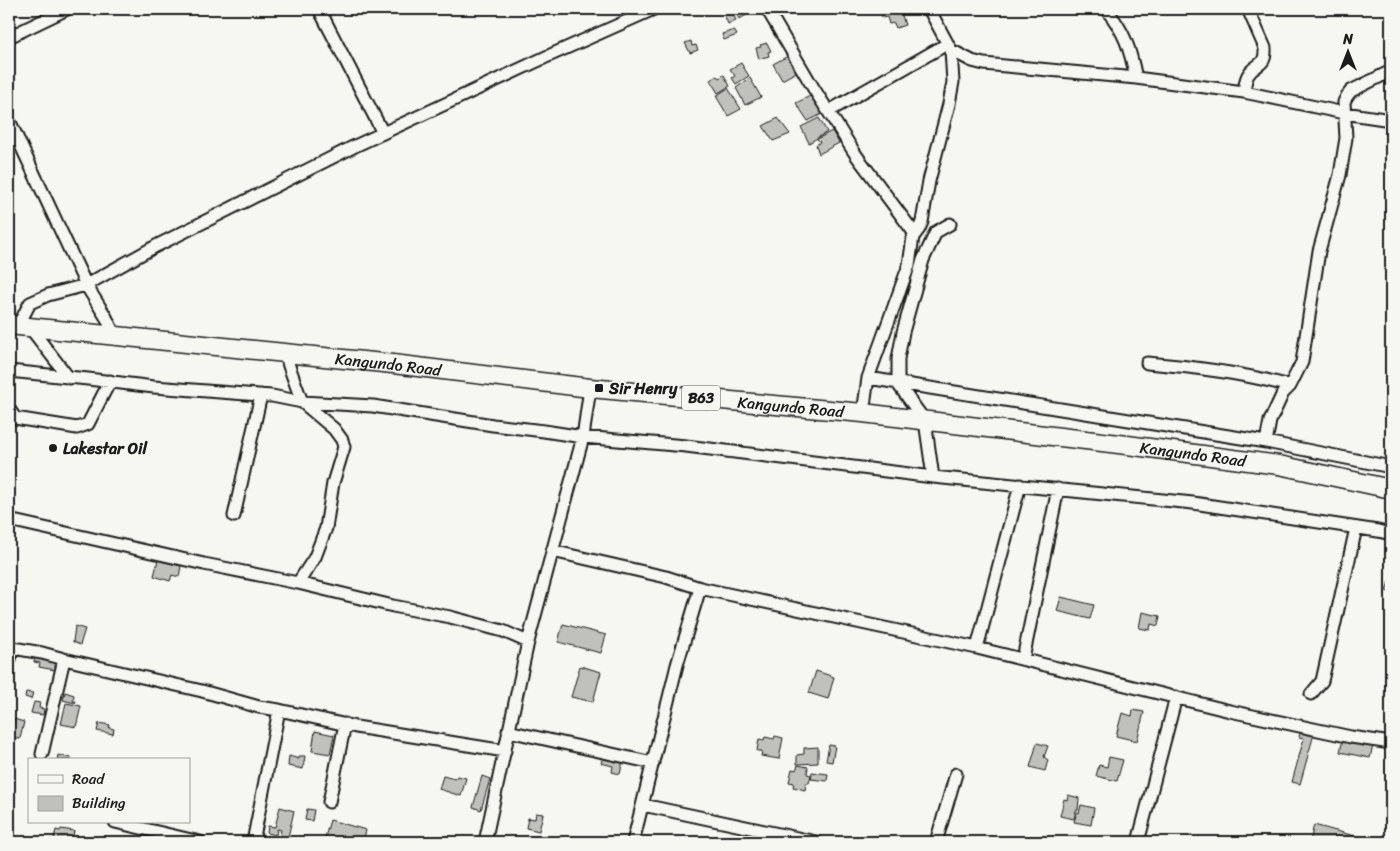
<svg xmlns="http://www.w3.org/2000/svg" width="1400" height="851" font-family="Sriracha,sans-serif">
  <style>
    .building { fill: #c0c0bd; stroke: #1c1c1c }
    .lines { fill: none; stroke-linecap: round; stroke-linejoin: round }
    .minor-casing { stroke: #1c1c1c; stroke-width: 15 }
    .highway-casing { stroke: #1c1c1c; stroke-width: 21 }
    .minor { stroke: #f6f6f2; stroke-width: 11 }
    .highway { stroke: #f6f6f2; stroke-width: 18 }
    .poi-dot { fill: #1c1c1c; stroke: #f6f6f2; stroke-width: 2 }
    .labels { text-anchor: middle; stroke-width: 4; stroke-linejoin: round; paint-order: stroke }
    .shield { fill: #f6f6f2; stroke: #5d5d5c; stroke-width: 1 }
    .shield-label { font-size: 15px; font-weight: bold; fill: #1c1c1c }
    .street-label { font-size: 16px; fill: #1c1c1c; stroke: #f6f6f2 }
    .poi-label { font-size: 16px; font-weight: bold; fill: #1c1c1c; stroke: #f6f6f2; text-anchor: start }
  </style>
  <rect width="100%" height="100%" fill="#f6f6f2"/>
  <filter id="ink" filterUnits="userSpaceOnUse"><feTurbulence type="fractalNoise" baseFrequency=".02" numOctaves="2"/><feDisplacementMap in="SourceGraphic" scale="10" xChannelSelector="R" yChannelSelector="G"/><feConvolveMatrix kernelMatrix="1 2 1 2 8 2 1 2 1" color-interpolation-filters="sRGB"/></filter>
  <g filter="url(#ink)">
    <!-- building -->
    <path class="building" d="M730 9 736 20 728 24 723 12Z
      M745 9H748L751 13 739 19 736 13Z
      M881 9H900L905 25 896 28 894 23 889 24 887 17 882 18Z
      M734 30 737 35 724 40 722 34Z
      M691 41 692 46 696 45 698 50 690 53 685 43Z
      M767 43 771 51 768 52 769 56 759 59 756 48 761 47 760 45Z
      M790 55 798 71 782 80 773 64Z
      M741 63 749 76 736 84 732 78 735 76 730 69Z
      M724 75 730 86 718 93 710 80 717 76 719 78Z
      M750 78 761 97 745 105 736 88Z
      M728 88 741 109 728 116 716 96Z
      M812 95 817 105 821 103 826 112 808 121 796 103Z
      M778 118 790 134 773 141 763 126Z
      M819 118 827 132 809 143 801 127Z
      M832 131 839 143 819 154 816 145 820 142 817 139Z
      M158 560 181 566 179 577 172 575 170 581 154 576Z
      M1391 575V593L1386 591Z
      M1061 597 1094 605 1090 619 1057 611Z
      M1142 612 1160 616 1158 626 1151 624 1150 630 1139 628Z
      M563 624 606 635 601 653 558 642Z
      M75 626 85 629 80 645 73 642Z
      M35 656 57 660 55 670 39 667 40 663 34 662Z
      M580 666 601 672 593 702 571 697Z
      M816 671 834 677 828 699 809 693Z
      M26 692 33 693 31 699 25 697Z
      M65 692 74 695 73 701H76L75 703 63 700Z
      M34 702 40 703 39 708 44 709 43 715 31 713Z
      M66 703 81 706 76 727 61 724Z
      M1133 710 1144 712 1137 741 1116 736 1122 713 1132 716Z
      M14 719 24 722 20 739 12 737 14 732 11 731Z
      M99 723 110 725 109 728 114 729 113 734 97 731Z
      M1301 730 1314 734 1300 784 1292 782 1304 738 1299 737Z
      M315 731 334 735 330 754 312 751Z
      M775 736 783 738 779 759 761 756 762 751H757L759 739 764 740 765 737 774 739Z
      M1343 739 1373 745 1370 758 1340 752Z
      M1037 743 1048 746 1044 757 1048 760 1045 771 1030 767Z
      M829 745 835 746 832 762 826 761Z
      M818 747V763L797 764V755L804 754V748Z
      M58 755 71 758V760H57Z
      M289 756 299 759V756H305L303 769 288 766Z
      M603 756 623 761 620 774 612 772 613 766 601 763Z
      M1109 757 1123 760 1117 781 1096 776 1099 765 1107 767Z
      M798 765 808 767 807 774 811 775 809 783H806L805 790 793 787 794 783 789 782 792 769 796 770Z
      M812 772 828 774 827 781 811 779Z
      M443 776 455 779 457 776 466 778 461 796 439 789Z
      M482 776 490 779 481 810 473 807Z
      M1068 795 1079 798 1078 810H1076L1074 819 1060 816 1064 799 1067 800Z
      M1081 805 1094 808 1091 825 1074 822 1077 812 1079 813Z
      M280 807 294 811 288 837 280 835 281 830 277 829 276 835 267 833 268 826 275 827Z
      M307 809 314 810 312 821 305 820Z
      M536 813 543 814 539 831 526 828 528 818 535 819Z
      M330 820 366 830 363 842H329L324 841Z
      M1314 825 1366 839 1365 842H1317L1310 841Z
      M61 829 74 831 72 842H53L56 830 60 831Z
      M953 838 968 842H952Z"/>
    <g class="lines">
      <defs>
        <path id="minor" d="M319 9 383 133
          M767 9 814 89 856 155 915 234
          M1106 9C1125 32 1130 49 1136 78
          M9 37 67 9
          M951 50 972 61 984 64 1136 78 1244 92 1344 113 1391 120
          M1244 92C1245 87 1245 80 1248 75 1256 62 1266 68 1265 48L1248 9
          M829 111 947 44
          M9 120 86 285 106 317 115 336
          M18 326 30 303 48 295 86 285 156 246 355 146 546 57 654 9
          M31 329 69 378
          M286 354 289 366 302 402 373 406 493 425 544 431 583 437 686 446 933 477 1193 503 1378 531 1391 534
          M1147 363C1196 367 1243 373 1290 386
          M9 371 88 379 154 387 272 396 302 402 334 429 342 440 344 447 333 483 326 528 315 557 298 583
          M868 378 1266 442 1391 467
          M9 409 15 418 77 428 88 424 110 381
          M863 413 868 378 909 265 913 237 919 229 922 222 929 181 949 104 953 82 951 50 929 9
          M1266 442 1270 421 1283 393 1290 386 1302 362 1319 251 1340 175 1346 138 1344 102 1347 96 1351 91 1391 71
          M933 477 925 421 898 384V359L903 332 923 260 936 232 950 224
          M234 516 261 395
          M9 520 204 564 298 583 393 606 450 617 503 631 528 642
          M552 551 666 577 700 588 977 648 1230 711 1351 737 1391 743
          M9 647 13 648 9 662
          M13 648 42 653 64 659 202 691 259 707 279 710
          M977 648 1020 485
          M1023 659 1058 489
          M1311 694 1322 681 1356 528
          M508 731 653 763
          M42 754 64 659
          M329 802 345 724
          M643 805 816 842
          M115 822 200 842
          M253 842 279 710 356 727 505 751
          M485 842 528 642 583 437 590 388
          M633 842 677 665 700 588
          M936 842 956 774
          M1138 842 1176 697"/>
        <g id="highway">
          <path id="s1" d="M9 325 393 364 590 388 863 413 1127 445 1279 465 1391 489"/>
        </g>
      </defs>
      <!-- minor casing -->
      <use href="#minor" class="minor-casing"/>
      <!-- highway casing -->
      <use href="#highway" class="highway-casing"/>
      <!-- minor -->
      <use href="#minor" class="minor"/>
      <!-- highway -->
      <use href="#highway" class="highway"/>
    </g>
  </g>
  <!-- markers -->
  <g class="poi-dot">
    <rect x="594" y="383" width="10" height="10" rx="2.5"/>
    <circle cx="53" cy="448" r="5"/>
  </g>
  <g class="labels">
    <!-- shield labels -->
    <rect class="shield" x="682" y="385.5" width="38" height="25" rx="4"/>
    <g class="shield-label">
      <text x="701" y="403">B63</text>
    </g>
    <!-- street labels -->
    <g class="street-label">
      <text dy="6" stroke="none"><textPath href="#s1" startOffset="381">Kangundo Road</textPath></text>
      <text dy="6" stroke="none"><textPath href="#s1" startOffset="786">Kangundo Road</textPath></text>
      <text dy="6" stroke="none"><textPath href="#s1" startOffset="1191">Kangundo Road</textPath></text>
    </g>
    <!-- poi labels -->
    <g class="poi-label">
      <text x="609" y="394">Sir Henry</text>
      <text x="63" y="454">Lakestar Oil</text>
    </g>
  </g>
  <!-- margin -->
  <rect width="1400" height="851" fill="none" stroke="#f6f6f2" stroke-width="30"/>
  <rect x="15" y="15" width="1370" height="821" fill="none" stroke="#1c1c1c" stroke-width="2" filter="url(#ink)"/>
  <!-- legend -->
  <rect x="28" y="758" width="162" height="65" fill="#f6f6f2" stroke="#9f9f9c"/>
  <rect x="38" y="775" width="25" height="8" fill="#f6f6f2" stroke="#9f9f9c"/>
  <text x="72" y="784" font-size="15" fill="#1c1c1c">Road</text>
  <rect x="38" y="796" width="25" height="15" fill="#c0c0bd" stroke="#9f9f9c"/>
  <text x="72" y="808" font-size="15" fill="#1c1c1c">Building</text>
  <!-- north arrow -->
  <g transform="translate(1348 52)" stroke="#f6f6f2" stroke-width="4" paint-order="stroke">
  <path d="M0-4L9 19L0 12L-9 19Z" fill="#1c1c1c"/>
  <text y="-8" font-size="14" font-weight="bold" text-anchor="middle" fill="#1c1c1c">N</text>
  </g>
</svg>
